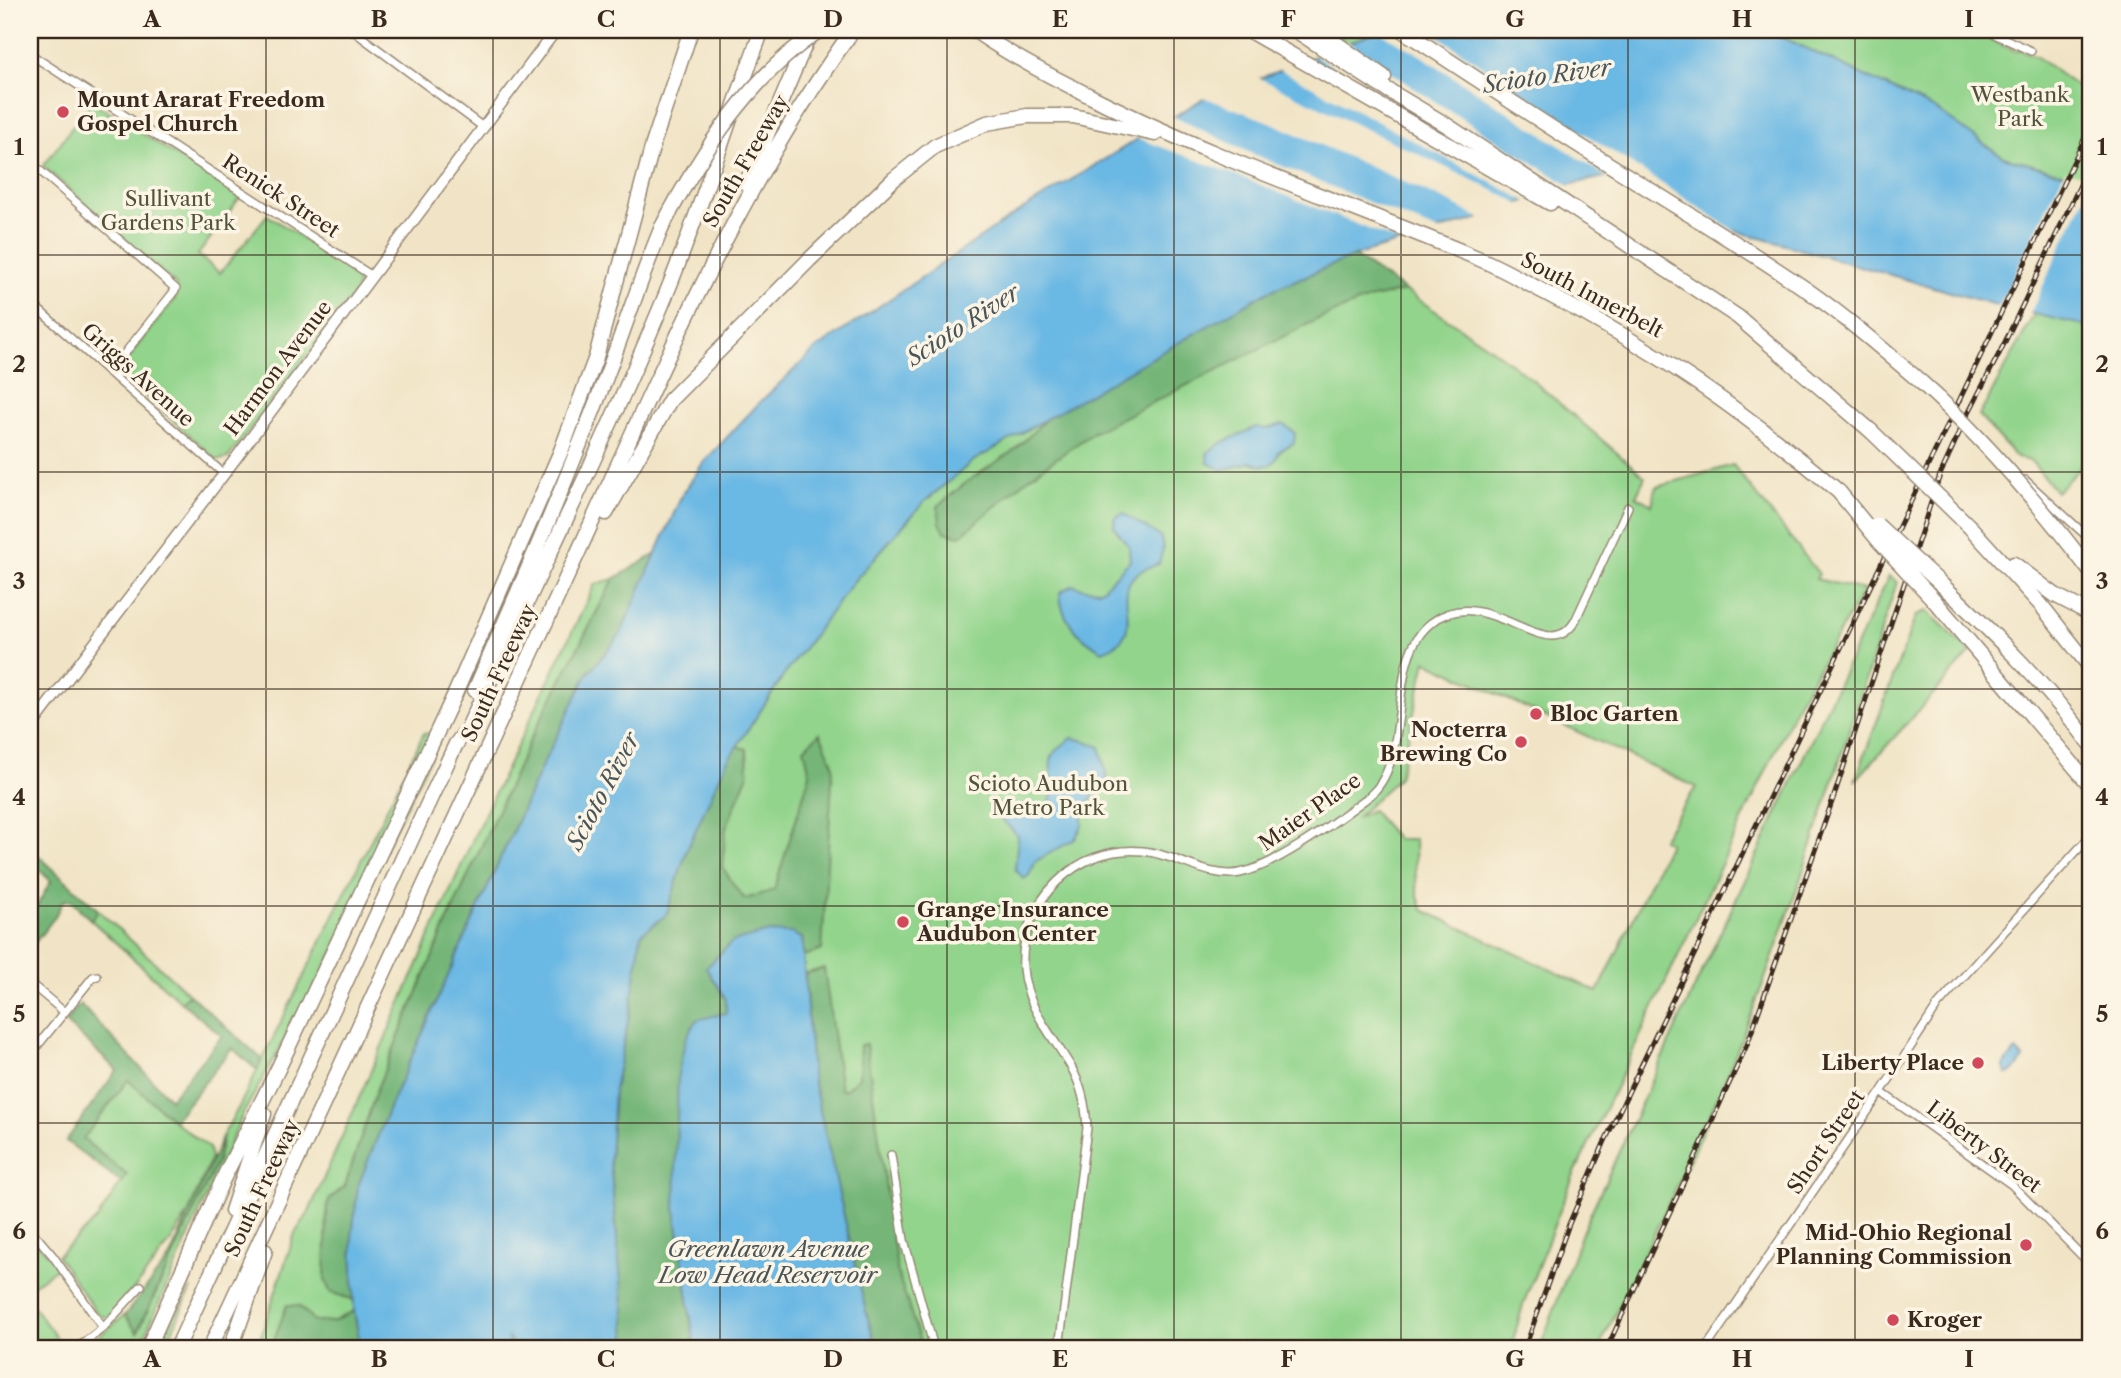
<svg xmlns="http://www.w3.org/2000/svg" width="2121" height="1378" font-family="'Libre Caslon Text',serif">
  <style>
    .green { fill: #92d48c; stroke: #667f55; stroke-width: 2; fill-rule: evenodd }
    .forest { fill: #75b678; stroke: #58704b; stroke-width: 2 }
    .water { fill: #6ab8e4; stroke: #527181; stroke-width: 2 }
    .pier { fill: #f1e4c6 }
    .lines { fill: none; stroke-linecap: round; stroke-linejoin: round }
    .minor-casing { stroke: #968772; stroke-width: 10 }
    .secondary-casing { stroke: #968772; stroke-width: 13 }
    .motorway-casing { stroke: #968772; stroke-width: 17 }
    .minor { stroke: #fff; stroke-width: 7 }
    .secondary { stroke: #fff; stroke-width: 10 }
    .motorway { stroke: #fff; stroke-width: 14 }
    .rail-casing { stroke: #3b2a1e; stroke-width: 5 }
    .rail { stroke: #fcf5e5; stroke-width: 2.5; stroke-dasharray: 8; stroke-linecap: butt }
    .motorway-bridge-casing { stroke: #968772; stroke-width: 17; stroke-linecap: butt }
    .motorway-bridge { stroke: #fff; stroke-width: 14 }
    .grid { fill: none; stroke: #3b2a1e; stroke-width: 2; stroke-opacity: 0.55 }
    .poi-dot { fill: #d1495b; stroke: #fcf5e5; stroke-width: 2.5 }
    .labels { text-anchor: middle; stroke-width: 7; stroke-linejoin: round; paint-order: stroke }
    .park-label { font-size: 21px; fill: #51543a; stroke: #fcf5e5 }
    .poi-label { font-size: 21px; font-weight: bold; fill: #3b2a1e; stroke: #fcf5e5; text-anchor: start }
    .street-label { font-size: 21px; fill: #3b2a1e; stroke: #fcf5e5 }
    .water-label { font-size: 23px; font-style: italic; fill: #495559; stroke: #fcf5e5 }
    .neatline { fill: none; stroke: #3b2a1e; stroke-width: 2.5 }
    .grid-label { font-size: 23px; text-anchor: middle; font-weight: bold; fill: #3b2a1e }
  </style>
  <rect width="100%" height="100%" fill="#fcf5e5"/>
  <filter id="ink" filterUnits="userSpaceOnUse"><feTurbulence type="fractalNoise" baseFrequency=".0143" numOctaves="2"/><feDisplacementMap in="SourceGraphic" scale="14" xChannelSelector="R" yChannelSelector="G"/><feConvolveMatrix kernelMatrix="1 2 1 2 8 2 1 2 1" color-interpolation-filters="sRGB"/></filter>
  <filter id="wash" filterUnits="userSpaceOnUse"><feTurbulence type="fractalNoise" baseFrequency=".00686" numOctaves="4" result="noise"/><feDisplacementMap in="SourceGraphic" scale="28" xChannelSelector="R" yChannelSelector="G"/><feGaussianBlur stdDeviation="1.57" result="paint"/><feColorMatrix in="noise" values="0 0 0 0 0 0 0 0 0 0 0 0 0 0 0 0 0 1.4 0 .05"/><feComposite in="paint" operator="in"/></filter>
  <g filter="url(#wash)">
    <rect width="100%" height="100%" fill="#f1e4c6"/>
    <!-- green -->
    <path class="green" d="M1330 30H1381L1348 43Z
      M1767 30H1971L2015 51 2020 49 2037 57 2084 92 2091 72V181L2003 157 1935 109Z
      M92 101 240 197 198 255 220 273 267 215 356 273 358 289 228 458 217 460 117 371 175 299 176 285 43 166Z
      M1354 256 1490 348 1529 377 1645 477 1636 496 1652 505 1656 487 1733 465 1819 574 1816 579 1864 590 1799 701 1573 1177 1523 1305 1511 1348H877L812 1076 805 974 675 1209 695 1348H627L726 762 782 678 854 581 924 502 973 461 1084 396ZM1426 661 1696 787 1662 839 1669 843 1598 992 1423 910C1413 890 1416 861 1415 839H1397L1372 810 1356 818 1399 777Z
      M2035 313 2091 327V457L2056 492 2031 461 2017 458 1979 416Z
      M1889 576 1897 582C1851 723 1808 866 1755 1005 1711 1122 1653 1235 1599 1348H1540L1583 1230 1699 978Z
      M614 579 530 740 449 918 378 1086 345 1186 330 1199V1292L354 1300V1311L333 1322 313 1321 299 1306 287 1305 271 1348H257L295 1233 308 1214 476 832 595 584Z
      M1927 611 1971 652 1855 781 1916 615Z
      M424 733 441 736 327 965 243 1114 141 1344 138 1348H84L125 1315 138 1332 217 1162 223 1135 239 1107Z
      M98 910 189 994 181 1002 91 920Z
      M128 1080 174 1121 209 1148 211 1158 188 1214 169 1244 115 1314 107 1317 99 1316 57 1256 98 1218 126 1175 83 1139Z
      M30 1233 58 1267 30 1287Z
      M191 1288 165 1348H156L160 1342Z
      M30 1302 64 1348H30Z"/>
    <!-- forest -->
    <path class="forest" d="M1354 256 1405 291 1368 299 1316 320 1094 432 1031 476 960 536 945 532 940 523 938 506 968 481 1016 449 1048 417 1267 292Z
      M656 554 620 635 587 675 541 768 392 1101 358 1186 352 1236 354 1300 330 1292 325 1279 327 1206 330 1199 345 1186 378 1086 449 918 530 740 614 579Z
      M820 733 833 764 822 950 804 956 802 938 726 999V1014L675 1209 695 1348H627L610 1160 614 1089 631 1008 641 934 666 915 687 849 726 762 736 746 747 749 748 774 726 828 722 866 735 887 745 899 774 890 810 774 804 748Z
      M30 848 98 910 91 920 70 900 63 901 54 918 30 949V918L51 881 30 861Z
      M824 968 841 1090H845L859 1077 860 1045 866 1044 897 1270 922 1348H877L867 1316 812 1076 805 974Z
      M189 994 262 1059 257 1070 232 1048 174 1121 128 1080 83 1139 127 1175 122 1183 66 1141 117 1070 65 1022 80 1004 170 1099 222 1036 181 1002Z
      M223 1135 217 1162 137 1332 125 1315 170 1257Z
      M287 1305 299 1306 314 1321 333 1322 354 1311 361 1348H271Z"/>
    <!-- water -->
    <path class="water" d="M1381 30H1767L1935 109 2003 157 2091 181V327L2003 307 1729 229 1627 172 1568 185 1480 218 1354 256 1267 292 973 461 924 502 854 581 782 678 726 763 687 849 666 915 641 934 631 1008 614 1089 610 1160 627 1348H517L508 1338 509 1348H361L354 1311 352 1236 358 1186 392 1101 541 768 587 675 620 635 682 495 703 463 758 404 816 349 1014 215 1206 97 1261 78Z
      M1283 424 1295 433 1294 443 1279 451C1275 468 1265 468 1251 462L1222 470 1208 463 1207 453 1221 443 1256 427 1266 429Z
      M1123 513 1161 537 1163 549 1159 564C1151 567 1140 569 1134 576 1112 599 1150 635 1102 651 1079 637 1060 620 1060 592L1073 585 1085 589 1101 590 1130 561 1129 547 1114 527 1115 517Z
      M1072 738 1086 741 1100 747 1108 782 1082 809V826L1075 839 1036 861 1029 875 1024 879 1015 869 1018 837C1010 826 1000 820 994 810L996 804C1014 802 1031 810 1049 804 1063 771 1032 764 1072 738Z
      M769 932 792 933 802 939 812 1076 867 1316 877 1348H695L675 1209 678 1073 686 1038 696 1020 726 1013V999L706 968 732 942Z
      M2016 1051 2024 1059 2012 1073 2007 1074 2003 1066Z"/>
    <!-- pier -->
    <path class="pier" d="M1375 30H1430L1511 86 1746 238 1727 232 1627 175 1611 179 1412 50Z
      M1345 40 1420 92 1573 188 1530 203 1277 68 1306 56 1398 108 1312 54Z
      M1255 76 1495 191 1523 206 1483 220 1451 203 1272 123 1200 96Z
      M1168 114 1253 154 1443 233 1405 244 1231 173 1132 136Z
      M2065 170 2091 177V183L2029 316 1998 309Z"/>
  </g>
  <g filter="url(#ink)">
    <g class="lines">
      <defs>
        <path id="minor" d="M352 30 483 127
          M1986 30 2031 51
          M30 54 372 276
          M30 162 176 289 109 373
          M30 302 224 474
          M2025 480 2091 540
          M30 983 63 1011
          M30 1055 93 977 97 976
          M1881 1092 2012 1185 2091 1265
          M891 1155 904 1240 934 1348
          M30 1229 53 1256 103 1328
          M77 1348 103 1328 141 1286
          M1059 1348 1087 1128C1086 1107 1082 1086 1071 1067 1052 1035 1026 1007 1023 968 1019 902 1077 844 1143 851 1176 854 1207 879 1240 873 1276 866 1336 821 1367 798 1416 761 1383 660 1431 623 1488 579 1547 670 1575 621L1628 507
          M1706 1348 1881 1092 1938 1005 2091 835"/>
        <path id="secondary" d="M30 728 224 474 556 30"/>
        <path id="motorway" d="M974 30C1011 56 1053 78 1094 98 1217 160 1348 204 1475 257 1500 267 1523 281 1546 293 1657 350 1745 412 1839 492
          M1248 30 1550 203
          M1295 30 1376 83 1445 124 1738 317 1871 431
          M1317 30 1384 77
          M746 184 809 35
          M606 513 670 400 809 260 894 179 935 146 987 123 1027 116H1073L1155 134
          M1970 527 2041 605 2091 668
          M2014 564 2055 595 2091 614
          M1940 583C1994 634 2047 685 2091 745
          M1933 599 2091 786
          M475 690C521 586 566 483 606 377 625 327 641 277 662 227
          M232 1211 264 1114
          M148 1348 224 1177 278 1069 455 694 561 451 596 357 653 144 691 30
          M177 1348 431 797 456 744 468 728C532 589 601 450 660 309 699 217 727 122 762 30
          M210 1348C329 1094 446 839 563 585 651 396 730 199 853 30
          M231 1348 265 1251"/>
      </defs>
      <!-- minor casing -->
      <use href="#minor" class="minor-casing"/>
      <!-- secondary casing -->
      <use href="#secondary" class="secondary-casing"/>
      <!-- motorway casing -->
      <use href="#motorway" class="motorway-casing"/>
      <!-- minor -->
      <use href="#minor" class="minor"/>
      <!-- secondary -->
      <use href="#secondary" class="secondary"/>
      <!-- motorway -->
      <use href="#motorway" class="motorway"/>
      <defs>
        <path id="rail" d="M1525 1348 1569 1224 1605 1141 2091 125
          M1607 1348 1747 1045 1834 796 1940 475 1967 416 2002 348 2091 162"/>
      </defs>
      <!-- rail casing -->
      <use href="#rail" class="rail-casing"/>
      <!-- rail -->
      <use href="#rail" class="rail"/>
      <defs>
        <path id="motorway-bridge" d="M1402 30C1464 70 1526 112 1588 151 1661 198 1736 241 1807 290 1847 318 1885 351 1922 383 1985 439 2040 505 2091 572
          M662 227C701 153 749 77 820 30
          M1871 431 1970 527
          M1839 492 1880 542 1933 599
          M1877 525 1940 583"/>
      </defs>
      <!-- motorway-bridge casing -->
      <use href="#motorway-bridge" class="motorway-bridge-casing"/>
      <!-- motorway-bridge -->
      <use href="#motorway-bridge" class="motorway-bridge"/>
    </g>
  </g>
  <!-- grid -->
  <path class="grid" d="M266 30V1348M493 30V1348M720 30V1348M947 30V1348M1174 30V1348M1401 30V1348M1628 30V1348M1855 30V1348M30 255H2091M30 472H2091M30 689H2091M30 906H2091M30 1123H2091"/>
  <!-- markers -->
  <g class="poi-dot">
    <circle cx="63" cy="112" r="7"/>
    <circle cx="1536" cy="714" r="7"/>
    <circle cx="1521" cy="742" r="7"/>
    <circle cx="903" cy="922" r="7"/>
    <circle cx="1978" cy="1063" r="7"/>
    <circle cx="2026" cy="1245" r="7"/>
    <circle cx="1893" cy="1320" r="7"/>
  </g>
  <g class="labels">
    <!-- park labels -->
    <g class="park-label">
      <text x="2020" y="102">Westbank<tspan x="2020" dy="24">Park</tspan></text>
      <text x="168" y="206">Sullivant<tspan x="168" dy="24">Gardens Park</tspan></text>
      <text x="1048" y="791">Scioto Audubon<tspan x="1048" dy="24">Metro Park</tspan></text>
    </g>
    <!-- poi labels -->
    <g class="poi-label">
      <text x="77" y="107">Mount Ararat Freedom<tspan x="77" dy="24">Gospel Church</tspan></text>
      <text x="1550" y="721">Bloc Garten</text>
      <text x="1507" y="737" text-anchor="end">Nocterra<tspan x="1507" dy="24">Brewing Co</tspan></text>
      <text x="917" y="917">Grange Insurance<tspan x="917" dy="24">Audubon Center</tspan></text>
      <text x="1964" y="1070" text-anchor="end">Liberty Place</text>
      <text x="2012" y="1240" text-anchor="end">Mid-Ohio Regional<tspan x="2012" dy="24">Planning Commission</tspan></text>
      <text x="1907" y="1327">Kroger</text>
    </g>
    <!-- street labels -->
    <g class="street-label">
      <text transform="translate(746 161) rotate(-60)" y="7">South Freeway</text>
      <text transform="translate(281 196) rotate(33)" y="7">Renick Street</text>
      <text transform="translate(1592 295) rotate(28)" y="7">South Innerbelt</text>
      <text transform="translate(278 368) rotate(-53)" y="7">Harmon Avenue</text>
      <text transform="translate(138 375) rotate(42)" y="7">Griggs Avenue</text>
      <text transform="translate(499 673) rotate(-65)" y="7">South Freeway</text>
      <text transform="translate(1310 812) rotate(-35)" y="7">Maier Place</text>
      <text transform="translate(1826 1142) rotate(-56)" y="7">Short Street</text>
      <text transform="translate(1984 1147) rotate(37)" y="7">Liberty Street</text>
      <text transform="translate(262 1188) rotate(-65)" y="7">South Freeway</text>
    </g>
    <!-- water labels -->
    <g class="water-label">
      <text transform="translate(1547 76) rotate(-8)" y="8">Scioto River</text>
      <text transform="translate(963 325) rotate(-33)" y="8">Scioto River</text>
      <text transform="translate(603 791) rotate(-62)" y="8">Scioto River</text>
      <text x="768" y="1257">Greenlawn Avenue<tspan x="768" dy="26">Low Head Reservoir</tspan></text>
    </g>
  </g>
  <!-- margin -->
  <rect width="2121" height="1378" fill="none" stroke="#fcf5e5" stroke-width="77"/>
  <rect x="38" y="38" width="2044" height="1302" class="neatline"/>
  <g class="grid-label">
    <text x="152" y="27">A</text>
    <text x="379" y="27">B</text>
    <text x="606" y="27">C</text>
    <text x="833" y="27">D</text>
    <text x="1060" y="27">E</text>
    <text x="1288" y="27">F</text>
    <text x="1515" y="27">G</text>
    <text x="1742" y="27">H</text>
    <text x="1969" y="27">I</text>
    <text x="19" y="155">1</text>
    <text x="2102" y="155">1</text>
    <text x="19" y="372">2</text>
    <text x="2102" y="372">2</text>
    <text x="19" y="589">3</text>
    <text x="2102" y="589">3</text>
    <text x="19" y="805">4</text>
    <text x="2102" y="805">4</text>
    <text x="19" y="1022">5</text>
    <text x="2102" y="1022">5</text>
    <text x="19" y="1239">6</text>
    <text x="2102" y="1239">6</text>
    <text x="152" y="1367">A</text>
    <text x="379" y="1367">B</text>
    <text x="606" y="1367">C</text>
    <text x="833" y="1367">D</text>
    <text x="1060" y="1367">E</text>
    <text x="1288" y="1367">F</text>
    <text x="1515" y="1367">G</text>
    <text x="1742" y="1367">H</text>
    <text x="1969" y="1367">I</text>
  </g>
</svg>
